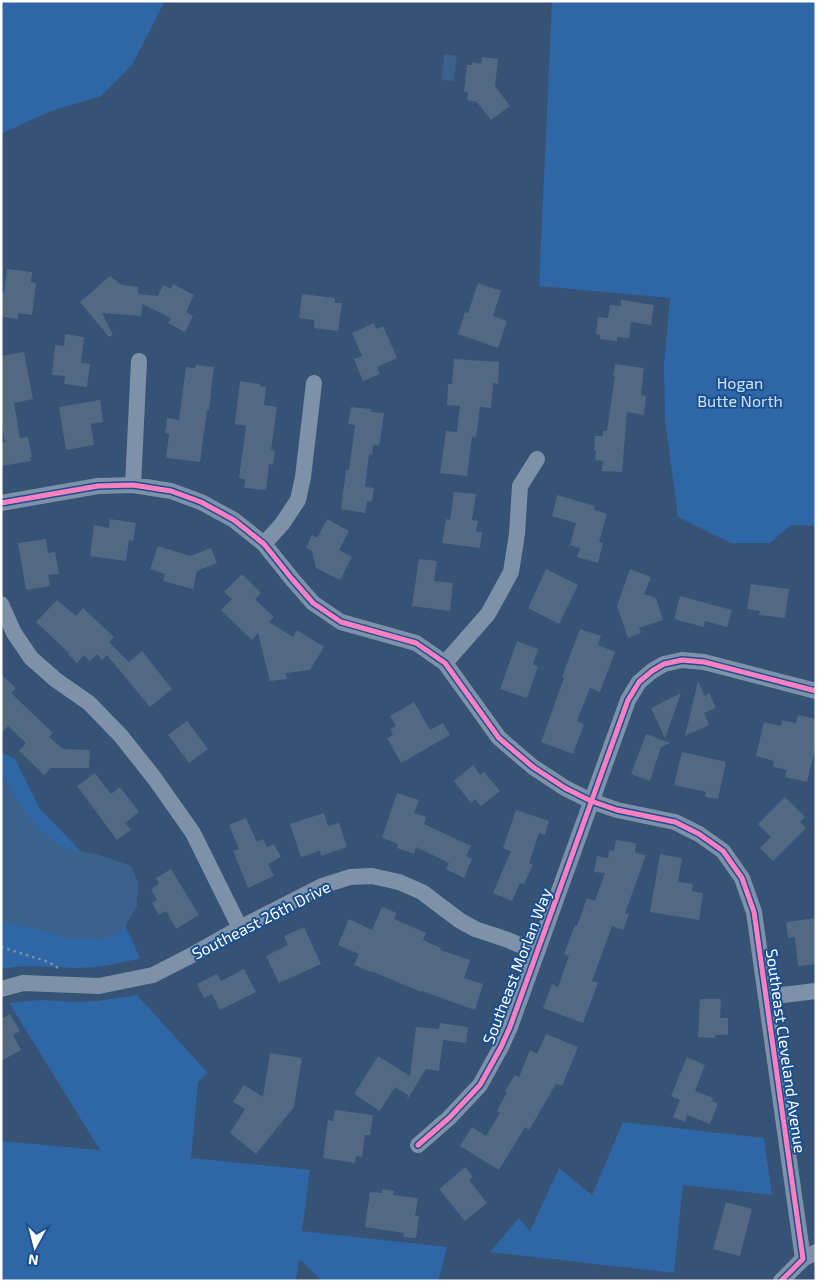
<svg xmlns="http://www.w3.org/2000/svg" width="817" height="1282" font-family="'Exo 2',sans-serif">
  <style>
    .green { fill: #2f66a5 }
    .water { fill: #3b618d }
    .building { fill: #526984 }
    .lines { fill: none; stroke-linecap: round; stroke-linejoin: round }
    .path { stroke: #7d92a8; stroke-width: 2.5; stroke-dasharray: 2.5 4; stroke-linecap: butt }
    .minor { stroke: #7d92a8; stroke-width: 16 }
    .cycleway-casing { stroke: #1b4f8f; stroke-width: 8 }
    .cycleway { stroke: #ff80c0; stroke-width: 5 }
    .labels { text-anchor: middle; stroke-width: 4; stroke-linejoin: round; paint-order: stroke }
    .park-label { font-size: 16px; fill: #cfe3fa; stroke: #1b4f8f }
    .street-label { font-size: 16px; fill: #fff; stroke: #1b4f8f }
  </style>
  <rect width="100%" height="100%" fill="#365274"/>
  <!-- green -->
  <path class="green" d="M1 1H165L132 65 101 96 51 111 1 134Z
    M552 1H816V526L791 525 770 543H731L678 517 665 420 664 365 670 298 539 286Z
    M1 752 15 759 40 809 101 872 140 958C119 964 97 968 75 968 50 967 26 964 1 969Z
    M137 995 208 1073 198 1082 191 1158 310 1170 302 1231 447 1247 438 1281H322L299 1259 296 1281H1V1141L100 1150 9 1003 40 1000 76 1002 97 1001Z
    M623 1122 764 1138 772 1195 683 1185 674 1273 490 1252 519 1218 530 1231 559 1168 592 1195Z"/>
  <!-- water -->
  <path class="water" d="M444 54 457 56 454 81 441 80Z
    M1 778 7 780 21 806 39 829 63 848 100 855 131 866 138 883 137 906 125 927 106 939 67 938 38 929 4 923 1 921Z"/>
  <!-- building -->
  <path class="building" d="M482 57 498 59 495 86 510 106 491 120 477 102 467 100 468 92H464L467 65H472V62L481 64Z
    M7 269 32 272 31 282 36 283 32 315 18 313V319L1 317V292L4 293Z
    M110 276 122 285 138 287V294L158 296 163 285 171 289 173 284 194 295 186 312 193 316 185 332 168 323 171 318 142 304 141 316 102 313 113 335 109 337 80 302Z
    M478 283 501 291 493 316 507 321 498 348 458 334 465 312 468 313Z
    M302 294 335 298V303H342L338 331 314 328V320L299 318Z
    M621 300 654 305 651 325 631 322 629 338 617 337V341L600 339V335L596 334 598 317 608 318 610 305 621 306Z
    M374 323 376 329 383 326 397 358 377 367 380 374 363 381 354 359 362 356 352 333Z
    M65 334 84 337 81 363 90 364 87 387 64 384 65 376 52 375 55 345 64 346Z
    M24 352 33 399 14 403 20 438 28 437 32 457H30L31 461 1 466V443L5 442 1 421V356Z
    M454 359 499 362 498 384 493 383 491 408 480 407 476 438 472 437 467 476 440 473 446 431 457 432 460 406 447 405 448 384H452Z
    M615 364 644 368 641 395 646 396 644 415 627 412 622 472 602 471 603 461 595 460 596 451 594 450 595 436H603V431H607L615 376H613Z
    M196 365 214 367 209 410H207L200 462 166 458 169 434 165 433 167 418 179 420 186 367 195 368Z
    M240 381 260 384V386L266 387 264 405 277 407 271 450 275 451 273 465 269 464 266 490 244 488 245 479 239 478 246 426 235 424Z
    M100 400 103 422 91 424 94 445 66 450 59 407Z
    M351 407 371 409V412L384 413 379 446 373 445 372 455 369 454 365 487 374 488 372 502 367 501 365 513 341 509 346 470H349L355 425 348 424Z
    M454 492 476 494 472 520 478 521 476 532H482L480 548 442 543 446 519 450 520Z
    M557 495 595 506 594 510 607 514 599 542 603 543 598 563 577 557 580 548 570 545 576 523 552 516Z
    M110 519 136 523 133 541 129 540 126 561 90 556 94 525 109 528Z
    M327 519 349 531 339 550 352 557 340 580 316 568 312 551 306 548 312 535 317 538Z
    M46 539 48 553 55 552 59 574 48 575 50 586 26 590 18 543Z
    M158 546 190 556 211 548 217 563 197 571 193 589 163 581 165 574 150 569Z
    M419 559 437 561 434 581 453 583 450 611 412 606Z
    M546 569 578 585 559 624 528 608Z
    M630 569 651 577 644 594 656 598 663 620 639 628 641 633 628 638 617 606Z
    M242 574 261 593 255 599 274 617 269 622 293 637 297 630 324 647 310 670 286 673 287 679 270 681 258 633 252 640 221 610 232 599 224 592Z
    M751 584 789 589 785 618 759 615 760 611 747 609Z
    M680 596 732 610 727 627 705 621 704 627 674 619Z
    M57 600 76 616 83 608 114 637 109 642 129 662 142 651 172 689 150 707 107 655 102 660 97 654 90 661 84 655 77 663 68 654 69 653 36 622Z
    M580 629 601 636 598 645 615 652 600 692 590 688 577 721 584 724 573 754 541 742 564 678 562 677Z
    M517 641 538 649 533 664 538 666 527 698 500 689Z
    M1 674 16 688 11 693 53 733 49 737 63 749 90 750 89 768H51L44 775 19 751 26 743 8 726 1 734Z
    M698 681 705 696 709 693 716 708 704 713 709 725 685 736Z
    M681 693 665 738 651 708Z
    M414 702 430 730 443 723 450 735 401 763 387 738 393 735 390 729 396 726 390 716Z
    M798 715 816 719V745L807 782 785 777 787 770 773 767 774 761 756 756 764 722 781 726 782 720 796 723Z
    M187 721 208 749 189 763 168 735Z
    M646 734 670 743 661 747 650 781 631 774Z
    M682 752 726 762 718 799 705 797 706 792 674 785Z
    M473 765 480 775 484 772 500 791 481 806 475 799 471 803 454 781Z
    M95 773 111 794 120 787 139 812 125 823 131 830 117 840 77 786Z
    M397 793 419 800 414 813 426 817 424 824 471 846 466 856 472 859 464 878 446 869 449 863 416 847 414 854 397 848 398 844 382 838Z
    M785 797 805 817 800 822 806 828 773 861 760 848 771 837 758 824Z
    M516 810 549 821 545 835 539 833 529 863 533 865 524 884 520 883 512 901 493 893 511 851 503 848Z
    M324 813 328 826 339 823 347 847 321 856 320 851 301 857 290 824Z
    M246 818 257 842 263 839 267 847 274 844 281 857 268 864 274 876 248 888 233 851 239 849 229 825Z
    M616 840 636 843 635 853 646 855 625 913 629 914 623 930 612 926 592 981 598 983 583 1023 543 1008 552 984 558 987 569 956 564 954 575 925 577 926 587 898 595 901 605 873 594 872 597 856 608 858 609 850 614 851Z
    M660 854 682 858 678 882 693 884 692 891 703 893 699 920 650 912Z
    M171 869 199 915 176 929 166 911 159 915 152 903 157 900 151 889 159 884 156 878Z
    M382 907 397 913 394 919 426 933 423 940 441 948 440 950 470 960 464 978 483 984 475 1010 422 991 421 992 371 971V972L354 965 359 954 338 945 349 919 372 930Z
    M816 918V964L798 966 795 937 788 938 786 922Z
    M304 927 321 964 279 983 266 956 288 945 284 936Z
    M244 969 256 992 220 1010 212 994 204 998 197 984 217 974 221 981Z
    M700 999H721L720 1018H728V1035H715V1038L698 1037Z
    M10 1014 20 1031 13 1035 21 1050 1 1061V1015L3 1018Z
    M440 1023 468 1027 466 1043 443 1040 439 1071 426 1069 407 1100 408 1095 395 1087 380 1111 354 1094 378 1056 410 1076 416 1027 439 1029Z
    M546 1034 578 1047 562 1086 556 1084 529 1130 525 1127 499 1170 460 1146 472 1127 486 1136 500 1113 497 1111 507 1092 505 1091 515 1075 519 1077 530 1050 537 1054Z
    M270 1053 302 1058 294 1107 256 1154 230 1133 245 1109 233 1102 244 1085 263 1097Z
    M687 1057 705 1065 695 1091 713 1098 712 1101 718 1104 710 1124 687 1115 685 1122 673 1117 680 1100 671 1096Z
    M335 1110 373 1115 370 1135H365L362 1157 356 1156 355 1163 323 1158 328 1120 333 1121Z
    M465 1167 473 1177 469 1180 487 1203 465 1221 439 1189Z
    M382 1189 394 1191 393 1195 418 1198 415 1216H419L416 1238 403 1237 404 1233 365 1227 370 1192 382 1193Z
    M726 1202 752 1209 740 1256 713 1249Z"/>
  <g class="lines">
    <!-- path -->
    <path class="path" d="M1 947 49 962 58 968"/>
    <!-- minor -->
    <path class="minor" d="M133 485 139 361
      M1 503 98 486 133 485 171 491 201 502 234 520 264 544 292 579 313 603 341 622 416 643 445 663 499 738 533 767 565 788 591 801 617 810 675 822 699 834 723 851 742 878 754 912 803 1259
      M264 544 282 524 298 500 303 477 314 383
      M1 604 14 633 31 658 56 680 89 703 121 736 155 779 193 833 240 928
      M445 663 488 614 511 572 517 534 520 486 537 459
      M1 989 23 983 99 986 153 975 194 954 240 928 322 886 350 877 372 876 399 882 422 892 459 920 475 929 508 940 536 952
      M766 997 816 991
      M418 1145 449 1118 480 1085 501 1047 510 1027 628 700 639 682 652 671 664 664 682 660 704 662 816 691
      M781 1281 803 1259 816 1252"/>
    <defs>
      <path id="cycleway" d="M1 503 98 486 133 485 171 491 201 502 234 520 264 544 292 579 313 603 341 622 416 643 445 663 499 738 533 767 565 788 591 801 617 810 675 822 699 834 723 851 742 878 754 912 803 1259 781 1281
        M418 1145 449 1118 480 1085 501 1047 510 1027 628 700 639 682 652 671 664 664 682 660 704 662 816 691"/>
    </defs>
    <!-- cycleway casing -->
    <use href="#cycleway" class="cycleway-casing"/>
    <!-- cycleway -->
    <use href="#cycleway" class="cycleway"/>
  </g>
  <g class="labels">
    <!-- park labels -->
    <g class="park-label">
      <text x="740" y="389">Hogan<tspan x="740" dy="18">Butte North</tspan></text>
    </g>
    <!-- street labels -->
    <g class="street-label">
      <text transform="translate(261 920) rotate(-27)" y="6">Southeast 26th Drive</text>
      <text transform="translate(517 966) rotate(-69)" y="6">Southeast Morlan Way</text>
      <text transform="translate(786 1051) rotate(82)" y="6">Southeast Cleveland Avenue</text>
    </g>
  </g>
  <!-- border -->
  <rect width="817" height="1282" fill="none" stroke="#ffffff" stroke-width="5"/>
  <!-- north arrow -->
  <g transform="translate(35 1247) rotate(187)" stroke="#1b4f8f" stroke-width="4" paint-order="stroke">
  <path d="M0-4L9 19L0 12L-9 19Z" fill="#ffffff"/>
  <text y="-8" font-size="14" font-weight="bold" text-anchor="middle" fill="#ffffff">N</text>
  </g>
</svg>
